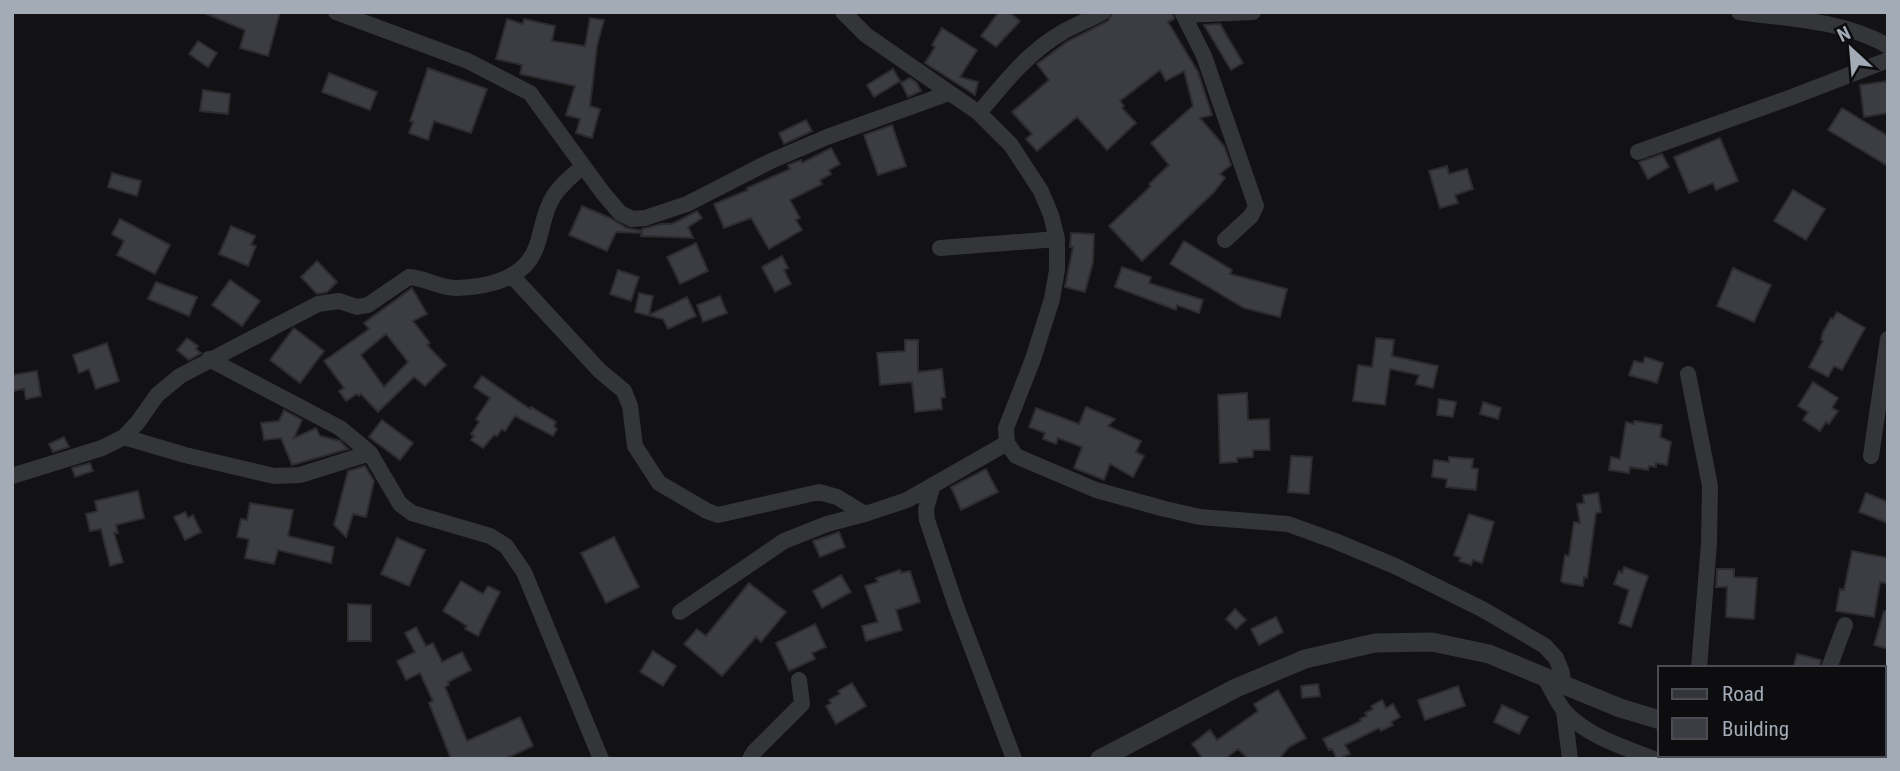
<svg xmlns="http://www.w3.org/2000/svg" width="1900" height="771" font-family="'Roboto Condensed',sans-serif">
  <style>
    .building { fill: #3c3d42; stroke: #2c2c30; stroke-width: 2; fill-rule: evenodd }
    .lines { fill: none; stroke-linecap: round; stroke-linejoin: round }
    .minor { stroke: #333539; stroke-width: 16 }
    .tertiary { stroke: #333539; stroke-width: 19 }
  </style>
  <rect width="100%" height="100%" fill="#121214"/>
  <!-- building -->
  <path class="building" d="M202 12H280L268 56 240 48 245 30Z
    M999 12H1009L1020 21 996 47 981 36Z
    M1113 12H1172L1174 19 1168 22 1198 72 1212 115 1200 118 1224 146 1231 165 1220 174 1225 178 1214 192 1142 261 1109 226 1151 186 1149 184 1169 165 1151 143 1193 106 1184 71 1166 81 1160 70 1120 101 1124 106 1122 108 1136 123 1107 150 1077 117 1037 151 1026 139 1032 134 1012 112 1049 80 1037 64 1068 41 1108 21Z
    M590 18 604 20 597 46 590 106 600 109 592 138 576 133 580 119 566 115 575 86 520 74 522 65 496 59 507 19 523 24 524 19 555 26 552 41 585 46Z
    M1220 24 1243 63 1231 70 1204 25Z
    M942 28 977 50 960 77 978 82 975 95 925 63 935 47 932 45Z
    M198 41 217 53 208 67 189 54Z
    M428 68 487 89 471 133 434 121 428 140 409 133 413 122 410 121Z
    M893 69 900 81 874 97 867 85Z
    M329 73 377 92 370 110 322 92Z
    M910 78 917 83 921 91 908 97 901 83Z
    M1888 81V113L1864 117 1860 85Z
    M203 90 230 94 228 114 200 111Z
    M1842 108 1888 136V166L1828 130Z
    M806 120 812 131 784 144 779 133Z
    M892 125 906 166 878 175 864 135Z
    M1720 138 1738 181 1716 190 1713 183 1689 193 1674 157Z
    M831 148 840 164 829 170 831 174 820 180 822 184 790 200 800 218 796 220 802 230 769 249 751 218 724 228 714 204 748 190 747 188 790 169 788 165 801 160 802 163Z
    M1662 154 1669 167 1648 179 1639 162Z
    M1447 166 1449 174 1467 169 1473 189 1455 195 1458 203 1440 208 1429 171Z
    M112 173 141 181 137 196 108 187Z
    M1793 190 1825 209 1806 240 1774 221Z
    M582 206 610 218 627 228 642 231V229L661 224H672L697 211 702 218 688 227 693 238 641 236 642 233 616 232 607 251 569 235Z
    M120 219 170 245 155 274 117 255 124 241 112 234Z
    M231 226 255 236 251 245 256 246 248 266 219 254Z
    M1071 233 1094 234 1093 262 1085 292 1065 287 1073 247H1070Z
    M1184 241 1232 270 1230 274 1287 289 1280 317 1244 308 1170 264Z
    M696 243 708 271 680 284 667 257Z
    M782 256 788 268 784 270 791 284 775 292 762 267Z
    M317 261 337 282 327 292 317 294 301 277Z
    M1122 267 1151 277 1149 283 1203 300 1199 313 1177 305 1176 310 1115 287Z
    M1733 268 1771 285 1754 322 1717 306Z
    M618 270 639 277 631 301 610 294Z
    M230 280 260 301 242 326 212 305Z
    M156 282 197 297 189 316 148 299Z
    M412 288 427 314 413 321 430 343 427 345 446 365 425 386 414 377 378 412 361 394 359 396 357 394 346 401 339 391 344 388 324 361 369 329 364 323ZM386 334 408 362 384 387 361 355Z
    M639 293 653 296 649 315 687 297 696 316 668 329 663 319 635 312Z
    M720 296 727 313 703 322 697 305Z
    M1837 312 1865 328 1842 370 1834 366 1828 377 1809 367 1823 341 1821 340 1823 332 1831 318 1833 319Z
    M294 328 324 351 300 383 270 360Z
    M187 338 198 346 196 349 201 353 189 360 177 350Z
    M1376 338 1394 340 1392 356 1438 366 1433 388 1416 384 1419 375 1390 369 1385 405 1353 401 1358 365 1372 367Z
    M905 340H918V372L942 369 945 397 941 398 942 409 915 412 912 382 880 385 877 353 905 351Z
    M107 343 119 381 96 389 89 369 79 373 73 355Z
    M1645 357 1663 363 1657 383 1629 375 1634 361 1643 363Z
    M37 371 41 396 26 399 24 389 13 391 12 375Z
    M482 376 530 409 531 407 556 422 554 426 557 429 553 436 515 416 505 431 502 429 497 436 494 435 483 448 471 440 474 436 471 434 479 422 476 419 490 398 474 387Z
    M1813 382 1838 398 1832 408 1838 411 1829 424 1826 422 1820 431 1803 420 1808 412 1798 406Z
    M1247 393 1248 420 1269 419 1270 450H1253V457L1237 458V462L1220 463 1218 395Z
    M1439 399 1456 402 1453 417 1437 415Z
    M1483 402 1501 408 1498 419 1480 414Z
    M1086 407 1115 419 1108 426 1141 441 1136 452 1144 456 1133 477 1110 464 1104 480 1074 468 1082 447 1058 438 1056 444 1043 439 1045 433 1029 427 1036 408 1079 424Z
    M284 410 302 420 294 438 316 428 320 436 340 441 348 449 292 465 281 438 264 440 261 423 279 421Z
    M382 420 413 443 400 460 369 437Z
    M1634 421 1662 425 1660 437 1671 442 1667 465 1656 463V467L1649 466 1648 470 1630 467 1629 473 1609 470 1611 457 1620 459 1626 422 1634 424Z
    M64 437 69 447 53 452 49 444Z
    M1291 456 1312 457 1309 494 1288 492Z
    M1449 457 1473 459 1472 468 1478 469 1476 490 1446 487 1447 479 1432 477 1434 460 1449 462Z
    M90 463 93 471 75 477 72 468Z
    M365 466 374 481 366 517 353 514 346 537 334 525 348 471Z
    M986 469 998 492 961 510 951 487Z
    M138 491 144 518 116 525 118 533H114L123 562 110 566 101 529 90 531 86 514 97 511 95 501Z
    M1598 493 1601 512 1596 513 1587 578 1584 577 1583 586 1564 583 1561 581 1565 555 1569 556 1574 522 1580 523 1577 504 1584 503 1583 495Z
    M1866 493 1888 502V523L1859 512Z
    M250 503 293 510 288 536 334 547 331 563 278 550 274 564 245 558 249 539 237 537 241 519 247 520Z
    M185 512 188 518 193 515 201 532 185 540 174 517Z
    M1469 514 1494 522 1482 563 1473 560 1471 565 1459 561 1461 558 1454 555Z
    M839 532 845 547 820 557 813 541Z
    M614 537 639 587 606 603 581 553Z
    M397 538 425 550 409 586 381 574Z
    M1852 551 1888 558V584L1880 582 1874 617 1836 611 1840 589 1844 590Z
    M1624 567 1648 576 1631 627 1619 623 1629 590 1614 584 1619 571 1622 573Z
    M1717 569H1734V577L1757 578 1754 619 1726 617 1727 587H1716Z
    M900 570 901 573 910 571 920 602 896 610 902 630 866 641 862 626 878 622 865 586 878 582 876 578Z
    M841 575 851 592 822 608 813 591Z
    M461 581 483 594 488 586 500 592 478 636 465 629 467 626 443 611Z
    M749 583 786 612 761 642 756 637 722 676 684 644 697 629 706 636Z
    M348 604 371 605V641H348Z
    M1235 609 1246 620 1236 629 1226 619Z
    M1884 611H1888V649L1874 645Z
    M1276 617 1283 632 1259 645 1251 629Z
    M815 624 826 647 812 653 815 659 789 671 776 643Z
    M416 627 426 646 433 643 442 662 462 652 471 670 448 682 449 685 445 687 467 741 520 717 533 746 505 759H451L429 703 433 701 420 673 406 680 397 661 415 652 405 633Z
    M653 651 676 666 663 686 640 672Z
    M1797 654 1821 660 1819 668H1793Z
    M852 683 866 706 836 724 826 706 831 703 829 700 840 694 838 691Z
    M1318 684 1320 696 1302 698 1301 686Z
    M1458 686 1465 706 1425 720 1418 700Z
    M1278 690 1306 738 1289 747 1279 759H1248L1238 749 1225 759H1203L1192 744 1210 730 1217 740 1258 711 1254 704Z
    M1382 700 1386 708 1393 704 1400 717 1391 722 1393 725 1381 731 1379 728 1345 745 1350 754 1337 759 1332 749 1329 750 1323 739 1361 721 1360 719 1367 716 1365 713 1373 709 1371 706Z
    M1502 705 1528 717 1519 734 1494 722Z"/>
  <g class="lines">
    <!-- minor -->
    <path class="minor" d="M336 12 468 61 530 93 603 193 620 213 632 219 645 218 687 204 771 161 827 137 949 93
      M843 12 866 35 979 113 1011 145 1041 191 1051 215 1057 239V270L1052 299 1033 359 1006 428 1007 443 1016 456 1096 490 1165 509 1200 517 1288 524 1335 541 1395 566 1482 609 1545 646 1556 658 1562 673 1563 685
      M1182 12 1204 56 1256 206 1251 216 1225 240
      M1739 12C1789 19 1843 20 1888 46
      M1184 15 1253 12
      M979 113C1004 83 1028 52 1063 32 1076 24 1090 20 1103 12
      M1638 152 1792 97 1888 60
      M940 248 1057 239
      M513 277 600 371 624 391 630 406 635 446 659 483 707 511 718 515 819 492 837 497 865 514
      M209 359 340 428 370 453 400 504 412 513 490 536 506 546 524 572 601 759
      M1688 374 1710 486 1709 543 1699 668
      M124 437 185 455 274 476 300 475 370 453
      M1871 456 1888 339
      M12 476 102 448 124 437 138 422 157 395 180 376 318 304 339 301 357 307 368 305 409 277C426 278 439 288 456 288 488 287 526 279 537 245 542 230 544 212 552 199 559 186 572 176 582 167
      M932 488 926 509 927 520 956 606 1014 759
      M680 612 784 541 827 524 865 514 907 500 1007 443
      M1829 668 1845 625
      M1545 678C1551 689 1557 702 1565 712 1589 737 1623 747 1654 759
      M1564 711 1570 759
      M1811 755 1813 759
      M750 759 754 752 802 704 799 680"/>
    <!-- tertiary -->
    <path class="tertiary" d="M1786 755 1800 759
      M1100 759 1236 688 1305 659 1375 643 1432 642 1489 654 1620 708 1660 720"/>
  </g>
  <!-- border -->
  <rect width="1900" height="771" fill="none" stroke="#a2abb6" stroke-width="28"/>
  <!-- legend -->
  <rect x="1658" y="666" width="228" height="91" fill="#0d0d0f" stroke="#494c52" stroke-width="2"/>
  <rect x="1672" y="689" width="35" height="10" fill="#333539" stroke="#494c52" stroke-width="2"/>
  <text x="1722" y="701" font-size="21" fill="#a2abb6">Road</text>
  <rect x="1672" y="718" width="35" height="21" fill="#3c3d42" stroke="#494c52" stroke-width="2"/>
  <text x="1722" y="736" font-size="21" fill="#a2abb6">Building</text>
  <!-- north arrow -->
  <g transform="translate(1851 49) rotate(334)" stroke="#0d0d0f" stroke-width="5" paint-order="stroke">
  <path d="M0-5L12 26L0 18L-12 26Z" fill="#a2abb6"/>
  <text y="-10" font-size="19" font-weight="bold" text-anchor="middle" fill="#a2abb6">N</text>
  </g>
</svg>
